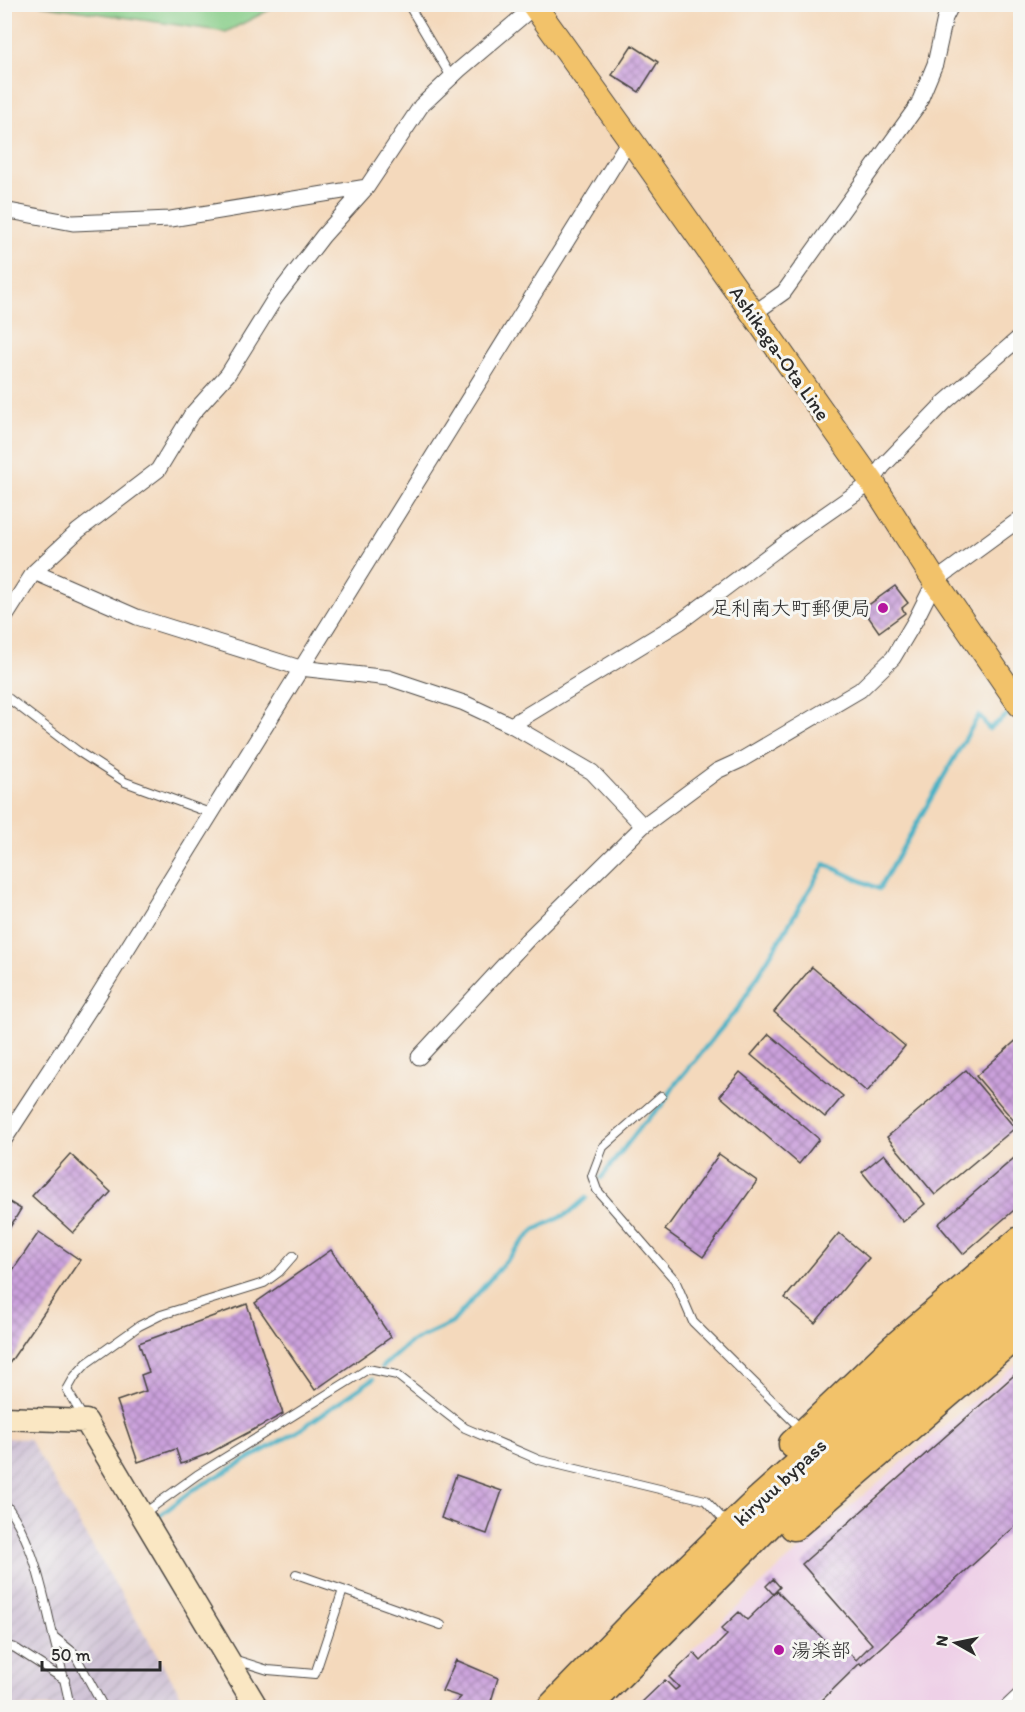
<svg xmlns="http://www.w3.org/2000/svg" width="1025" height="1712" font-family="Itim,'Klee One',sans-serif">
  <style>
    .built { fill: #eed0e7 }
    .industrial { fill: url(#industrial-furrows) }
    .garden { fill: #87cd88; stroke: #597c5a; stroke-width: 1.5 }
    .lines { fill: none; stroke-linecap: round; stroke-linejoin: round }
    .stream { stroke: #47b1c5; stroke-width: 4.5 }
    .building { fill: url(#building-cross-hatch) }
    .lane-casing { stroke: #494541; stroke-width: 10 }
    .street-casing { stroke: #494541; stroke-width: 17 }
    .secondary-casing { stroke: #494541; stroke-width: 25 }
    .primary-casing { stroke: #494541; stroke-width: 26 }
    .highway-casing { stroke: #494541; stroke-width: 31 }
    .lane { stroke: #fff; stroke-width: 8 }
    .street { stroke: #fff; stroke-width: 15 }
    .secondary { stroke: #fae7c3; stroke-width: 22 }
    .primary { stroke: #f2c26a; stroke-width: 24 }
    .highway { stroke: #f2c26a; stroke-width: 28 }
    .poi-dot { fill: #b5179e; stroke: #f6f6f2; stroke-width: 2 }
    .labels { text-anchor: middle; stroke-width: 6; stroke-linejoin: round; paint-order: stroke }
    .street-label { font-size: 20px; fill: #2b2b2b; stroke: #f6f6f2 }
    .poi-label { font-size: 20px; fill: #2b2b2b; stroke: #f6f6f2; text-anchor: end }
  </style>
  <defs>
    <pattern id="industrial-furrows" width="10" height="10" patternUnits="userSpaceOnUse" patternTransform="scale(1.5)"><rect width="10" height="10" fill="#ccbed3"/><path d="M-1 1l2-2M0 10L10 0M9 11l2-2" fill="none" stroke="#afa3b5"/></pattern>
    <pattern id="building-cross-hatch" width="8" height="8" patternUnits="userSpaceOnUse" patternTransform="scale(1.5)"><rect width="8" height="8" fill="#cba1dc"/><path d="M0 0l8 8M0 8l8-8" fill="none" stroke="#a583b3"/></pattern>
  </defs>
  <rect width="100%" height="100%" fill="#f6f6f2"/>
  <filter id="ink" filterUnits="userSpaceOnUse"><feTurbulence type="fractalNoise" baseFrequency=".0167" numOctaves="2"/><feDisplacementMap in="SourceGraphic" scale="12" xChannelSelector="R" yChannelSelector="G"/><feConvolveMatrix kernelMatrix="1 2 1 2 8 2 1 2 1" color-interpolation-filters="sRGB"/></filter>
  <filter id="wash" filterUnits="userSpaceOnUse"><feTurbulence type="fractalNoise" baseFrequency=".008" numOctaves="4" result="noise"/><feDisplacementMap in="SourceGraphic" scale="24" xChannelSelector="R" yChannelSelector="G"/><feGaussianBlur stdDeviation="1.35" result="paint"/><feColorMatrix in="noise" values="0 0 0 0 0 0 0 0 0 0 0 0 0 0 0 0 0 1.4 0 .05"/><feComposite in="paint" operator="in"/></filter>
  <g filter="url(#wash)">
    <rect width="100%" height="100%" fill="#f4d9bc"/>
    <!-- built -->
    <path class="built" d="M1020 1361V1707L631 1708 782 1565Z"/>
    <!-- industrial -->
    <path class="industrial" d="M4 1438 29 1439 188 1707H5Z"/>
    <!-- garden -->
    <path class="garden" d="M40 5H279L226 32Z"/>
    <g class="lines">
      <!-- stream -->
      <path class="stream" d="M601 1178 642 1125 663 1104 676 1083 739 1007 825 864 879 889 979 715 989 729 1007 715
        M382 1367 409 1343 452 1323 525 1239 536 1229 569 1213 586 1198
        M159 1516 193 1490 298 1431 373 1379"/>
    </g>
    <g id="blocks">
      <!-- building -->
      <path class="building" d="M632 45 658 62 639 92 612 75Z
        M895 586 908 603 902 608 905 613 879 632 863 609Z
        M812 967 905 1046 867 1092 774 1012Z
        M769 1034 843 1096 825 1117 751 1055Z
        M1020 1037V1128L976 1076Z
        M966 1070 1015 1128 935 1195 887 1137Z
        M740 1072 819 1139 799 1164 720 1096Z
        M1020 1153V1205L963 1254 938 1224Z
        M70 1154 111 1192 73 1233 32 1196Z
        M719 1154 757 1181 703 1257 665 1230Z
        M884 1154 925 1204 903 1222 862 1172Z
        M4 1199 21 1209 4 1237Z
        M39 1232 80 1260 4 1371V1283Z
        M839 1233 869 1258 815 1323 785 1298Z
        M331 1250 391 1337 315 1390 255 1303Z
        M247 1304 283 1414 210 1453 181 1464 176 1449 138 1462 117 1401 146 1391 141 1375 149 1372 139 1343Z
        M1020 1370V1522L861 1665 860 1663 814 1708H647L642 1702 665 1680 675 1690 679 1687 669 1677 694 1653 701 1661 727 1635 721 1629 739 1612 747 1620 777 1591 830 1646 837 1640 856 1660 872 1644 802 1564Z
        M456 1475 502 1491 487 1534 441 1518Z
        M773 1579 780 1587 773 1594 766 1586Z
        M456 1660 498 1678 489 1708H450L461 1697 442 1691Z"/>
    </g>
  </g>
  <g filter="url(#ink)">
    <use href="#blocks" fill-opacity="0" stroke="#494541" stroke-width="1.5"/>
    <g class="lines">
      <defs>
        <path id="lane" d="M408 4 451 77
          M4 695 79 752 125 782 210 813
          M661 1096 603 1147 592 1176 597 1190 675 1280 693 1322 802 1430
          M83 1417 67 1390 75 1376 87 1363 139 1326 161 1315 264 1283 279 1272 293 1256
          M4 1502C34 1541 42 1589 53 1635 59 1660 66 1683 70 1708
          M143 1514 197 1475 368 1369 397 1375 465 1428 539 1460 705 1500 720 1516
          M296 1574 343 1590
          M53 1636 74 1653 104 1708
          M4 1645 15 1648 65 1680
          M233 1659 268 1670 315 1674 343 1590 441 1625
          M1002 1708 1020 1691"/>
        <path id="street" d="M4 210 73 223 171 219 367 187
          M753 314 784 292 918 105 935 64 945 18 952 4
          M34 572 137 617 300 668 389 678 464 703 511 725 592 772 643 826
          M4 619 34 572 78 531 158 470 192 414 228 374 274 300 323 236 367 187 421 106 459 70 537 4
          M511 725 680 622 800 532 872 482 883 466 945 402 1020 337
          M419 1057 529 938 643 826 717 771 741 760 860 690 893 658 915 621 935 581 1020 519
          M4 1140 96 999 630 139"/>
        <path id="secondary" d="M4 1418 86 1421 257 1708"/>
        <path id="primary" d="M533 4 630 139 872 482 935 581 1020 705"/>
        <path id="highway" d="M793 1444 893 1349 1020 1241
          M794 1526 1020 1331
          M551 1708 655 1601 757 1502 1020 1268
          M586 1708 773 1520 918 1388 1020 1299"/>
      </defs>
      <!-- lane casing -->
      <use href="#lane" class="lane-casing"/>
      <!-- street casing -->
      <use href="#street" class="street-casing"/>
      <!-- secondary casing -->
      <use href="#secondary" class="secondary-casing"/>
      <!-- primary casing -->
      <use href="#primary" class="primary-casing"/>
      <!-- highway casing -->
      <use href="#highway" class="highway-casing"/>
      <!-- lane -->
      <use href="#lane" class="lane"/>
      <!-- street -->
      <use href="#street" class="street"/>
      <!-- secondary -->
      <use href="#secondary" class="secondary"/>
      <!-- primary -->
      <use href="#primary" class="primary"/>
      <!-- highway -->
      <use href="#highway" class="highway"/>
    </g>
  </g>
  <!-- markers -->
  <g class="poi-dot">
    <circle cx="883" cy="608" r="6"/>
    <circle cx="779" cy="1650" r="6"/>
  </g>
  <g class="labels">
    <!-- street labels -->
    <g class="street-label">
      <text transform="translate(780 353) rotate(55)" y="7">Ashikaga-Ota Line</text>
      <text transform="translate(780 1482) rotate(-43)" y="7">kiryuu bypass</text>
    </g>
    <!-- poi labels -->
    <g class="poi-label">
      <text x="871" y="615">足利南大町郵便局</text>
      <text x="791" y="1657" text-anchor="start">湯楽部</text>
    </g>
  </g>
  <!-- margin -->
  <rect width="1025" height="1712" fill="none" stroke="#f6f6f2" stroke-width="24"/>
  <!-- north arrow -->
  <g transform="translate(956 1643) rotate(279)" stroke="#f6f6f2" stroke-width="4.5" paint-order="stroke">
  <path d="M0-4.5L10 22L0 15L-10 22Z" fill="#2b2b2b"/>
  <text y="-9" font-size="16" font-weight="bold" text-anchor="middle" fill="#2b2b2b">N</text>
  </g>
  <!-- scale -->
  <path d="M42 1661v9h118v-9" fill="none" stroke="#2b2b2b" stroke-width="3"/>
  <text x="51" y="1661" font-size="18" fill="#2b2b2b" stroke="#f6f6f2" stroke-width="4.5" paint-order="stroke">50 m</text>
</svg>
